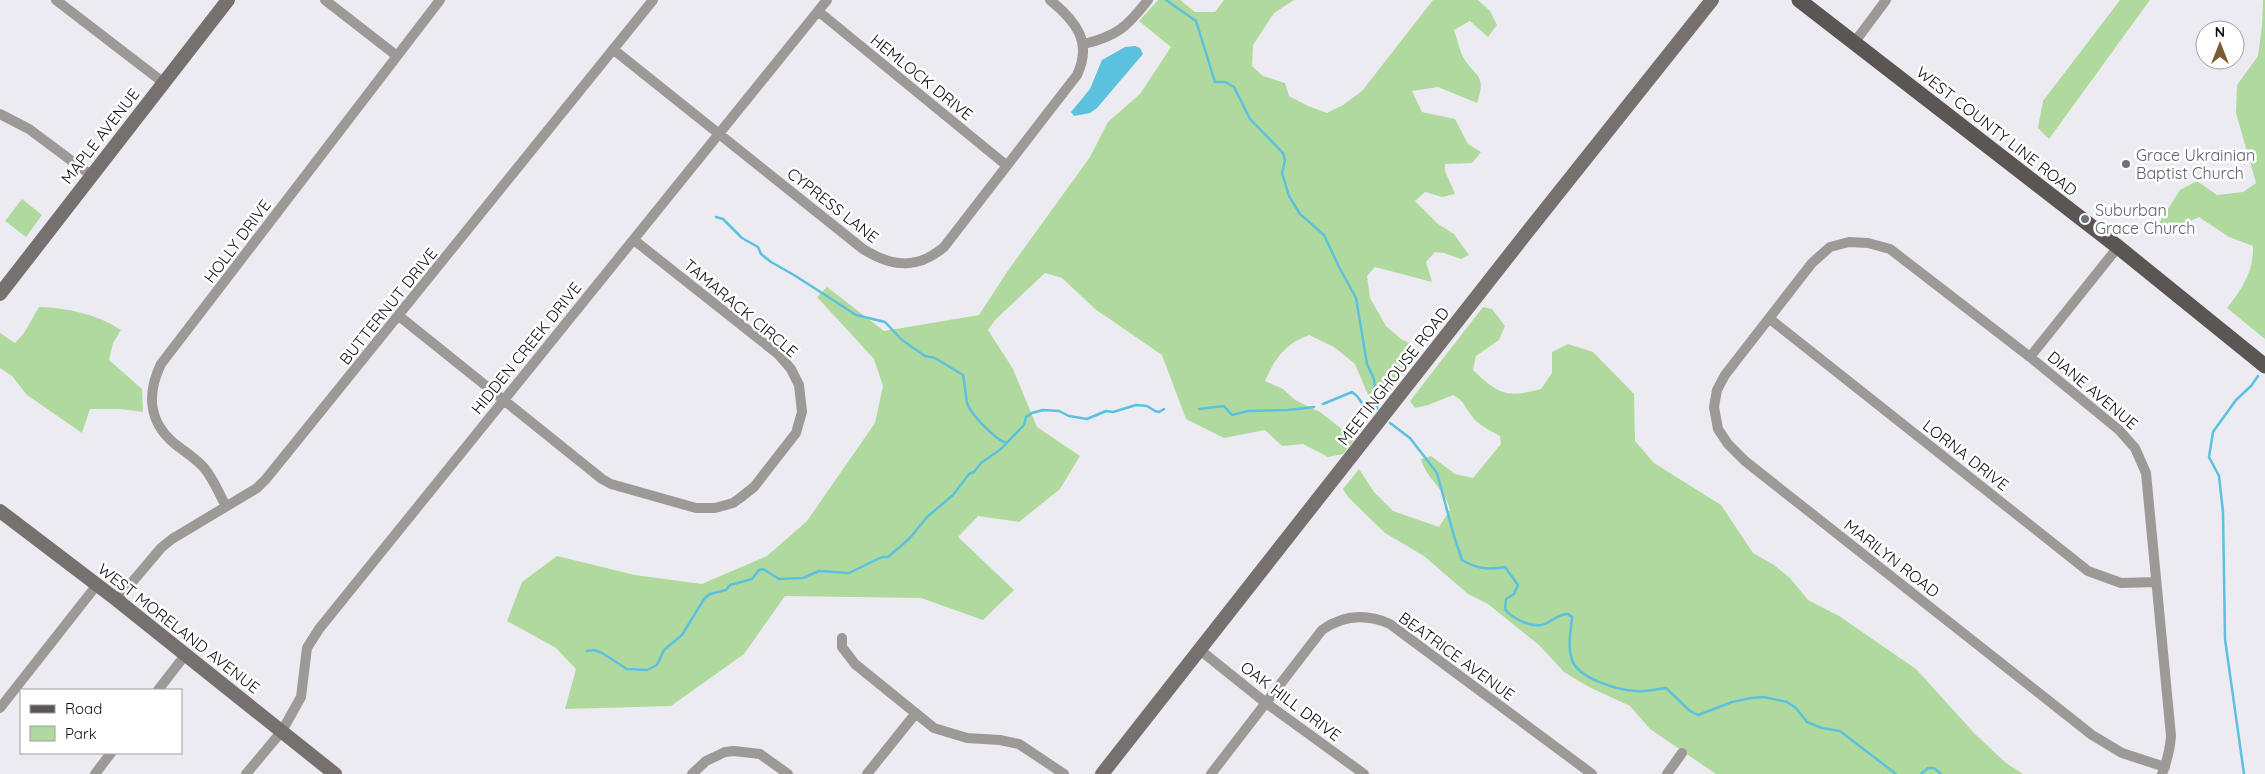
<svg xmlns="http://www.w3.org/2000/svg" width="2265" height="774" font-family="Quicksand,sans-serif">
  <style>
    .green { fill: #b0da9d }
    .water { fill: #5bc1df }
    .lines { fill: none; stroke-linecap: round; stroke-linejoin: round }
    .stream { stroke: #5bc1df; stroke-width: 2.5 }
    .street { stroke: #9c9997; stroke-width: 10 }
    .secondary { stroke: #76716f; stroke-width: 14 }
    .primary { stroke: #5b5653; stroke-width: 15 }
    .worship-dot { fill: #6b7280; stroke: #fff; stroke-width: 2 }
    .labels { text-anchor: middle; stroke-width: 5; stroke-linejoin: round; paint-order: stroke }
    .street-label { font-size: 16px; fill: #0d0d0f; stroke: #fff }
    .worship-label { font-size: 16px; fill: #5b616d; stroke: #fff; text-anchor: start }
  </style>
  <rect width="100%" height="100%" fill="#ecebf2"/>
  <!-- green -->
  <path class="green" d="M1158 0H1180L1195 12H1215L1224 0H1294L1274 13 1253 45 1252 66 1263 76 1285 83 1289 96 1308 106 1327 113 1343 105 1362 91 1433 0H1478L1490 11 1497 25 1488 37 1470 21 1454 30C1457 38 1459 49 1463 57 1476 79 1487 73 1477 103L1438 87 1412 91 1422 112 1455 119 1468 144 1481 152 1472 163 1445 164V171L1455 194 1442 197 1425 192 1415 201 1438 224 1454 234 1469 255 1461 259 1444 253 1435 252 1426 262 1432 282 1375 267 1367 276 1370 298 1386 326 1401 339 1412 344 1418 354 1384 399 1371 402 1355 364 1334 347 1309 335C1285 344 1275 358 1265 381L1283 389 1295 400 1320 412 1355 439 1343 454 1328 457 1303 444 1282 446 1265 430 1224 438 1186 419 1162 355 1095 309 1062 278 1045 273 995 320 988 330 1013 369 1037 427 1080 456 1060 489 1019 522 978 516 958 537 1014 590 983 620 921 598 785 596 744 654 671 706 565 709 576 669 556 648 507 621 522 582 557 556 635 575 702 584 767 556 807 521 875 423 883 386 874 359 817 297 827 287 884 331 979 315 1007 272 1090 157 1108 122 1140 94 1171 47 1139 21Z
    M2120 0H2150L2049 139 2038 128 2043 101Z
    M2263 0H2265V339L2227 308C2242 289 2254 271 2253 246L2229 237 2199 217 2166 233 2159 223 2180 190 2197 181 2217 195 2243 192 2256 183 2236 113 2237 85 2258 56 2262 26Z
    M22 199 42 215 26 237 5 221Z
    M39 307C68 308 97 314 121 330L113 343 109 360 142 389 143 412 120 409H90L82 433 27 395 12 376 0 368V333L15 343 24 333Z
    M1483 307 1492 309 1505 326 1499 340 1476 356 1473 370C1499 395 1507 398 1541 389L1552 373V352L1568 344 1593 352 1634 394 1635 441 1654 463 1721 505 1753 553 1774 565 1790 578 1808 600 1839 616 1916 669 1975 734 2006 763 2023 774H1716L1650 729 1630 706 1589 687 1564 672 1539 645 1488 604 1468 594 1424 556 1385 533 1348 497 1343 489 1359 469 1374 492 1393 511 1439 527 1450 510C1445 488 1426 479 1421 459L1431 456 1455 474 1473 478 1501 444 1500 436C1489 430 1478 425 1471 415 1463 404 1465 402 1453 395L1428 405 1415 408 1410 401Z"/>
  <!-- water -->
  <path class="water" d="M1135 46 1140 48 1143 54 1097 108 1090 113 1074 116 1071 112 1090 89 1102 60 1125 47Z"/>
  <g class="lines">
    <!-- stream -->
    <path class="stream" d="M1166 0 1196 21 1215 82H1225L1234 87 1250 119 1283 153 1285 160 1282 173 1289 196 1300 214 1324 235 1339 267 1356 298 1367 364 1374 379 1377 409
      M716 217 723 219 742 238 758 247 761 254 771 262 794 275 856 315 885 322 902 340 925 356 935 358 963 375C965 384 965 392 967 402 969 413 995 439 1006 443
      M1323 404 1352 392 1357 396 1364 406H1377
      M1199 409 1224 406 1232 415 1248 411 1288 410 1314 407
      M1390 423 1410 438 1437 473 1454 536 1462 560C1477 569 1489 570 1505 567L1518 585 1514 594 1506 599 1505 609C1512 618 1529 627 1542 625 1552 622 1557 614 1568 614L1572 617C1571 632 1567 646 1572 660 1578 678 1617 690 1635 691 1645 692 1656 689 1666 688L1690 711 1698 715 1732 702 1751 698 1764 697 1787 702 1796 708 1807 722 1822 728 1840 731 1896 774
      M587 651 594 650 602 653 627 669 647 670 657 665 664 650 682 635 704 599 710 594 726 590 730 585 752 579 759 570 763 569 779 579 803 578 819 571 849 573 882 557H888L909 539 927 517 953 495 969 474 974 472 981 463 1001 449 1024 425 1026 417 1032 413 1043 410 1059 411 1069 416 1087 419 1106 411 1113 412 1136 405 1147 406 1155 411 1159 412 1164 409
      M1921 774 1928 768H1934L1941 774
      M2244 774 2225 639 2223 512 2219 476 2209 457 2213 432 2236 400 2251 386 2258 376"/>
    <!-- street -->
    <path class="street" d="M56 0 164 83
      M325 0 397 56
      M818 11 1006 165
      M1854 43 1886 0
      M1084 44C1117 36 1127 27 1148 0
      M614 50 863 249C892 267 917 270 944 247L1077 75C1093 42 1075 20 1050 0
      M0 114 29 129 92 176
      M399 316 602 479 611 484 696 508H715L733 503 740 498 754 487 796 433 802 412 799 385 791 369 778 354 634 240
      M1770 319 2088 571 2121 583 2156 582
      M2030 357 2118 247
      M226 506C219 494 214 480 205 469 197 459 185 452 175 444 148 422 147 393 161 364L440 0
      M117 600 161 548 172 539 257 488 266 479 653 0
      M842 638V647L855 664 934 728 967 738 1000 740 1019 744 1064 774
      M1200 650 1266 703 1364 774
      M158 690 186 654
      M0 708 96 586
      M95 774 111 753
      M246 774 282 731 301 697 307 648 319 629 827 0
      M692 774 706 761 725 752 734 751 760 754 788 774
      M867 774 916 713
      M1211 774 1322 630C1343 615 1365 613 1390 624L1592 774
      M1667 774 1682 753
      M2162 774C2167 761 2170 750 2171 736L2146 473 2135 448 2119 430 2030 357 1890 249 1868 243 1849 242 1830 247 1812 263 1725 375 1717 390 1714 407 1718 429 1728 444 1745 461 2092 735 2122 753 2165 767"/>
    <!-- secondary -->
    <path class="secondary" d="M0 294 228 0
      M0 511 117 600 335 774
      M1102 774 1525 235 1712 0"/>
    <!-- primary -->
    <path class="primary" d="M1799 0 2118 247 2265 366"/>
  </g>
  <!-- markers -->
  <g class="worship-dot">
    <circle cx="2126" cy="164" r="5"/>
    <circle cx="2085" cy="219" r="5"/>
  </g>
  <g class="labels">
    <!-- street labels -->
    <g class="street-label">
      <text transform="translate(922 77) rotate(39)" y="6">HEMLOCK DRIVE</text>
      <text transform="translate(1997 131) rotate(38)" y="6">WEST COUNTY LINE ROAD</text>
      <text transform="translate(100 136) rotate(-52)" y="6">MAPLE AVENUE</text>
      <text transform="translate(833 205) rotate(38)" y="6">CYPRESS LANE</text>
      <text transform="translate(237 241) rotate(-53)" y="6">HOLLY DRIVE</text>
      <text transform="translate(388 306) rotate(-51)" y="6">BUTTERNUT DRIVE</text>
      <text transform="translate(741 308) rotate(40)" y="6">TAMARACK CIRCLE</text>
      <text transform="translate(526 348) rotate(-51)" y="6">HIDDEN CREEK DRIVE</text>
      <text transform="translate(1393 376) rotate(-52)" y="6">MEETINGHOUSE ROAD</text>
      <text transform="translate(2093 390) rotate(40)" y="6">DIANE AVENUE</text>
      <text transform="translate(1966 455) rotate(38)" y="6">LORNA DRIVE</text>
      <text transform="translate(1892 558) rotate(38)" y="6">MARILYN ROAD</text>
      <text transform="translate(179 628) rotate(38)" y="6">WEST MORELAND AVENUE</text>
      <text transform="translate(1457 656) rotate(36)" y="6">BEATRICE AVENUE</text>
      <text transform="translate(1291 701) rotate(37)" y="6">OAK HILL DRIVE</text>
    </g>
    <!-- worship labels -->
    <g class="worship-label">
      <text x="2136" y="161">Grace Ukrainian<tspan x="2136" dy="18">Baptist Church</tspan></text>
      <text x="2095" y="216">Suburban<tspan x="2095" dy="18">Grace Church</tspan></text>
    </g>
  </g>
  <!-- legend -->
  <rect x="20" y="689" width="162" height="65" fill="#ffffff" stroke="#9e9e9f"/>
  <rect x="30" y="705" width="25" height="8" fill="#5b5653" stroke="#9e9e9f"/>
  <text x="65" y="714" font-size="15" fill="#0d0d0f">Road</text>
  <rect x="30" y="726" width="25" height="15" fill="#b0da9d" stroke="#9e9e9f"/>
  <text x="65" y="739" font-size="15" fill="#0d0d0f">Park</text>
  <!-- north arrow -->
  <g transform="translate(2220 45)"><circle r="24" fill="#ffffff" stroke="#9e9e9f"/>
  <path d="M0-4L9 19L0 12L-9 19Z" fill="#7b5b31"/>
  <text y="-8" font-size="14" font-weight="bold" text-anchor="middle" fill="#0d0d0f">N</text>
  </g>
</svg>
